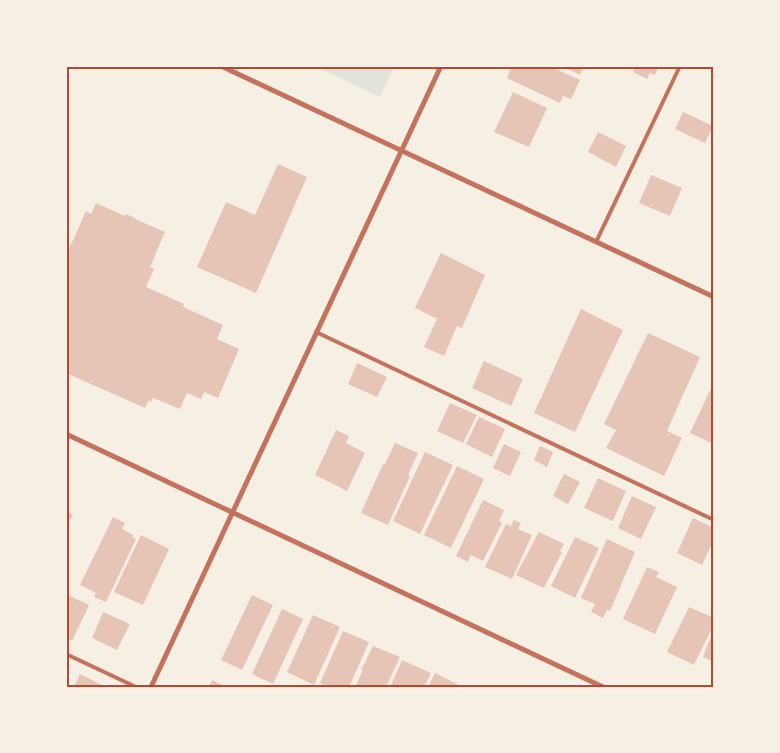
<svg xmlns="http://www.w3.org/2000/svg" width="780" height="753" font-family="Rubik,sans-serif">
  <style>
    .green { fill: #e2e4dc }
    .building { fill: #e6c5b7 }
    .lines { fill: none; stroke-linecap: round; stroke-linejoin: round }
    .service { stroke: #c5725c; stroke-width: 4 }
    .minor { stroke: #c5725c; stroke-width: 5 }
    .neatline { fill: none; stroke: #b5482f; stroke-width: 2 }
  </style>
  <rect width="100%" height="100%" fill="#f6efe4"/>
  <!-- green -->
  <path class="green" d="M315 66H394L380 97Z"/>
  <!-- building -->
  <path class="building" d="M512 66H549L580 80 571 99 563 96 560 103 507 78Z
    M562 66H584L580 75Z
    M636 66H659L655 75 650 73 647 79 633 72Z
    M513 92 547 108 529 147 494 132Z
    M683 112 713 126 705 143 675 129Z
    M598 132 626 146 616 167 588 152Z
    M278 164 307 177 256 293 197 267 226 202 255 215Z
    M651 175 682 188 670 216 639 203Z
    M96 203 125 216 126 214 135 218V219L165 232 150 267 154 269 146 287 184 304 183 307 223 325 217 339 239 349 218 398 204 392 201 399 187 393 180 409 153 398 151 402 148 401 145 408 66 373V256L86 211 91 214Z
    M441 253 485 275 462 328 457 326 444 356 424 347 437 319 415 308Z
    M581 309 623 330 575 432 534 413Z
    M648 333 700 357 667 431 682 438 664 476 606 448 616 430 604 424Z
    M484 361 523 379 511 406 472 388Z
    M357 363 387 377 377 397 348 384Z
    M714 382V444L690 433Z
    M450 403 477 415 463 443 437 431Z
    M479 417 505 429 492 457 466 444Z
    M336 430 349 436 346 443 365 453 347 491 315 475Z
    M395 443 418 453 408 475 410 476 388 525 361 513 383 464H385Z
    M504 444 521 452 510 476 493 468Z
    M540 446 553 452 547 467 534 460Z
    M425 452 453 465 420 534 393 521Z
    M457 466 484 479 451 548 424 535Z
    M564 474 580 482 568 504 553 496Z
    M598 478 626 491 613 521 584 508Z
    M632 496 656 507 641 539 618 528Z
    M483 500 504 510 499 521 502 523 483 561 471 555 468 562 456 556Z
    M66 511 73 514 66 528Z
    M113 517 125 523 122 529 133 535 132 537 136 539 106 602 94 597 96 593 80 585Z
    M693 518 714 528V539L702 565 677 553Z
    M514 520 521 523 518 529 532 535 512 579 485 567 506 524 511 526Z
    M539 532 564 544 560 551 562 552 544 588 516 575Z
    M141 535 169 549 143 605 114 592Z
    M575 537 599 548 575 598 551 586Z
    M607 539 635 552 610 611 607 610 603 618 591 612 595 604 581 598Z
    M647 567 659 572 656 577 677 587 655 634 623 619Z
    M66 594 89 605 72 641 66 638Z
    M252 595 273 605 242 670 221 660Z
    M689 607 714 618V624L694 665 667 652Z
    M282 609 303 619 273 684 252 674Z
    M103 612 130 624 117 650 92 638Z
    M313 615 340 627 314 685 287 672Z
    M343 631 369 642 349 687H327L320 683Z
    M714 631V662L703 657 706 650H705Z
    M373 646 400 657 386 687H355L363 670H361Z
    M402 660 431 673 424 687H390Z
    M435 673 463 687H428Z
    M80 674 106 687H74Z
    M212 680 226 687H209Z"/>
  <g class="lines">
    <!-- service -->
    <path class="service" d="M596 242 680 66
      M316 332 714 520
      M66 654 136 687"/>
    <!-- minor -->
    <path class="minor" d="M221 66 714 297
      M66 434 603 687
      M151 687 441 66"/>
  </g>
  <!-- border -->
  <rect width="780" height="753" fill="none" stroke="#f6efe4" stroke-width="135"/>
  <rect x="68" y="68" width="644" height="618" class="neatline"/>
</svg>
